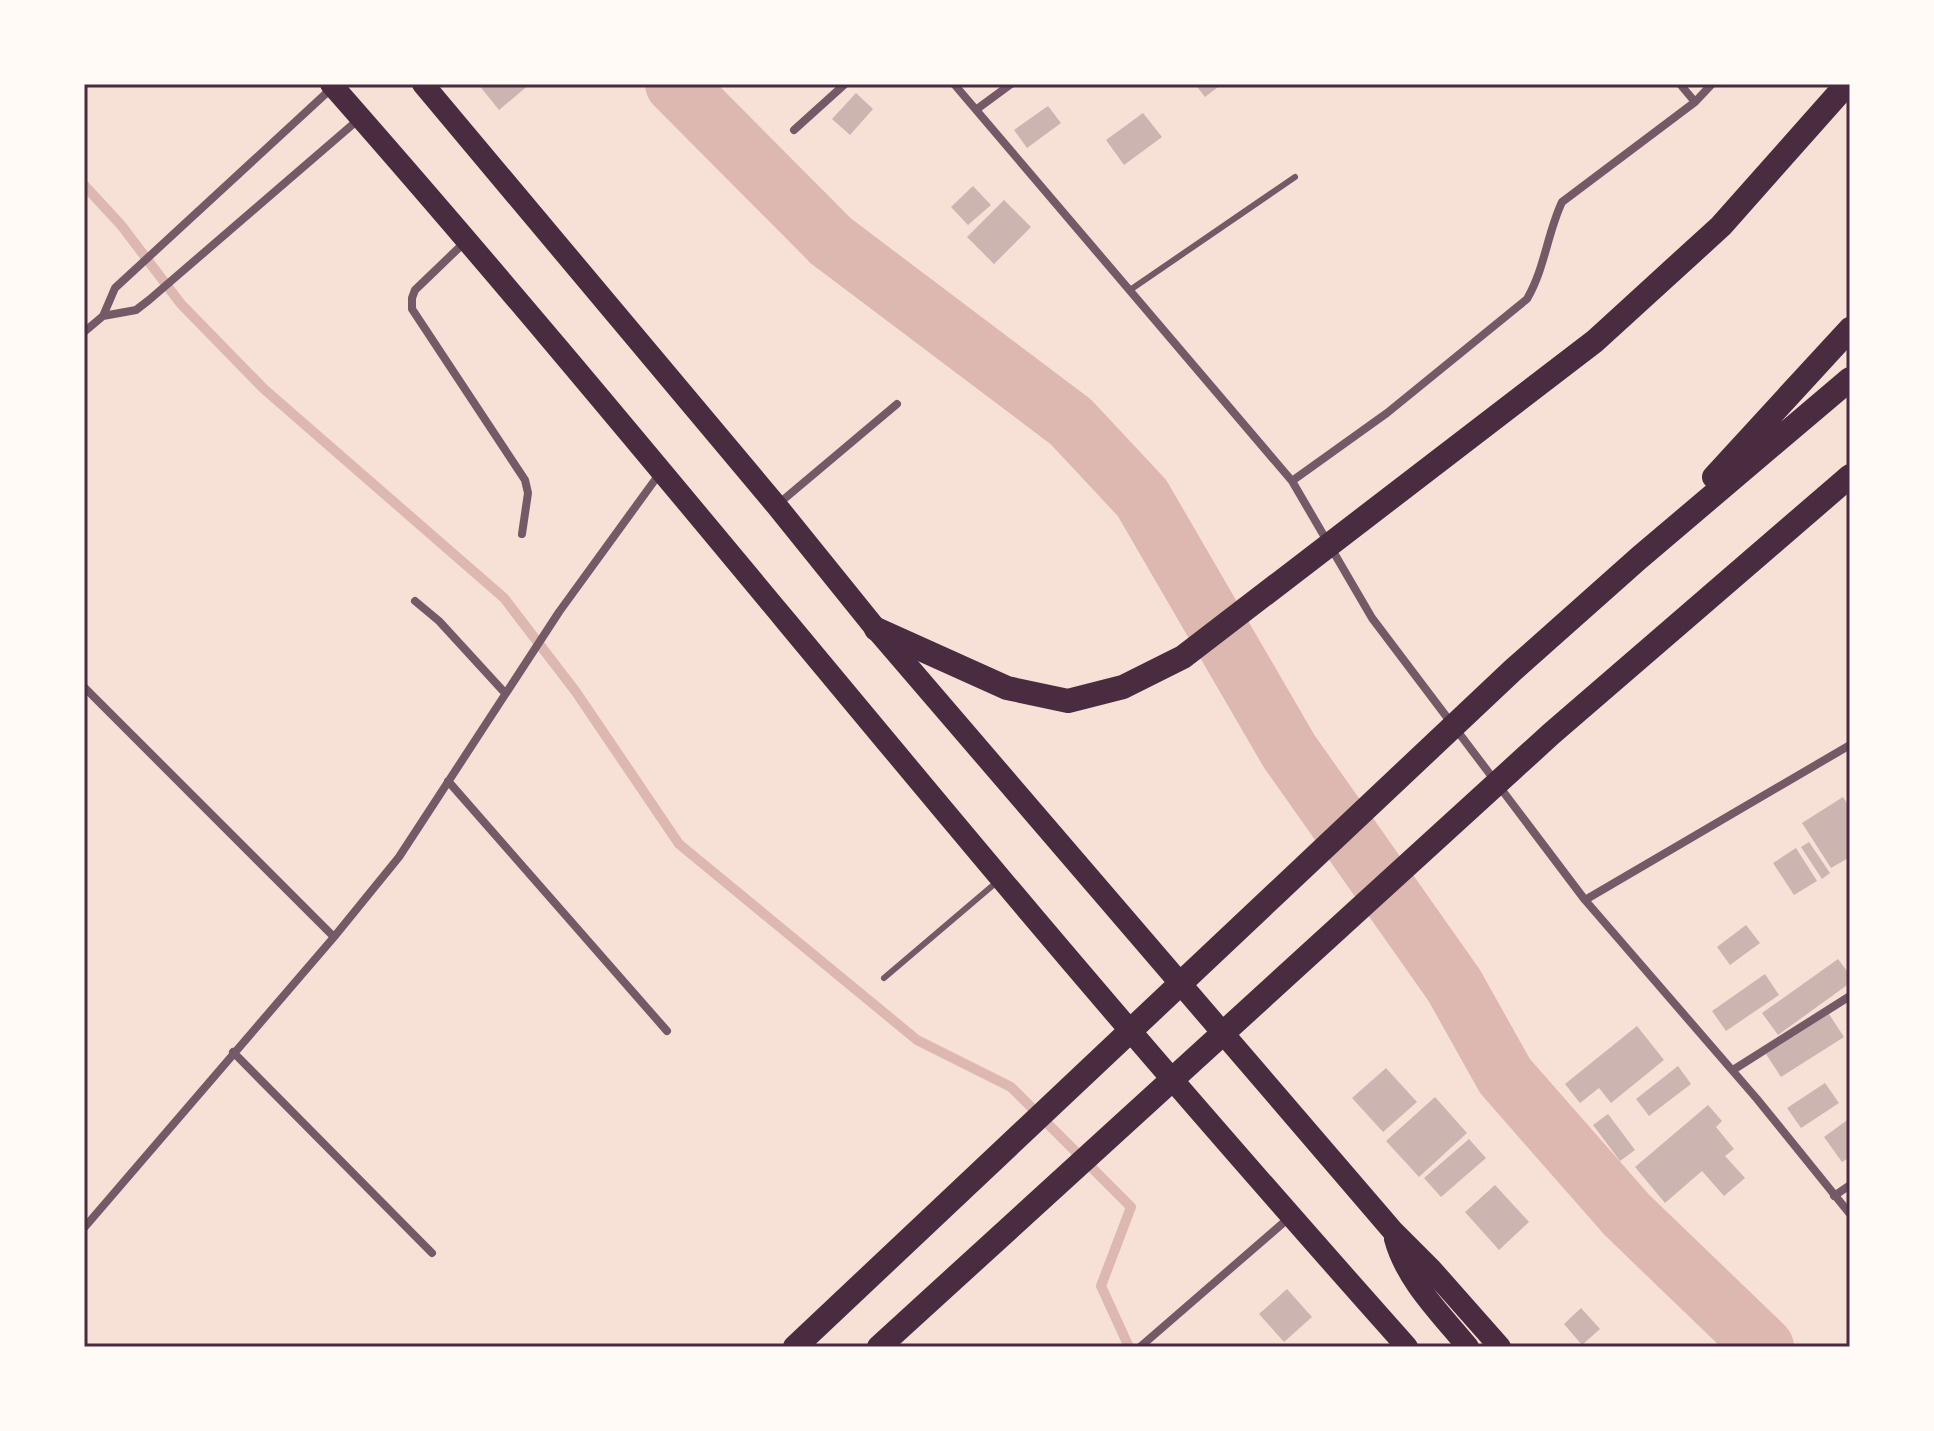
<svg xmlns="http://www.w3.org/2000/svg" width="1934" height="1431" font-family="Inter,sans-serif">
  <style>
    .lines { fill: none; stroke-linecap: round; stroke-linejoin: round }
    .stream { stroke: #dcb8b0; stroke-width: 10 }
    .river { stroke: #dcb8b0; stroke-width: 60 }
    .building { fill: #ccb4b1 }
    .service { stroke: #755966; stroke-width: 6 }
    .minor { stroke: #755966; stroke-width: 8 }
    .trunk { stroke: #4a2c40; stroke-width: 22 }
    .motorway { stroke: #4a2c40; stroke-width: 24 }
    .neatline { fill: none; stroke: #4a2c40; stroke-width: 3 }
  </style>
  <rect width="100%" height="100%" fill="#f7e1d7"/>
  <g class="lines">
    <!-- stream -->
    <path class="stream" d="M84 185 121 225 181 304 264 389 504 598 576 692 679 844 917 1040 1011 1087 1131 1207 1101 1286 1129 1347"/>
    <!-- river -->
    <path class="river" d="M675 84 831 241 1071 422 1142 498 1289 751 1454 985 1505 1076 1627 1215 1764 1347"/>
  </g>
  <!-- building -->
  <path class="building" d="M478 84H530L499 110Z
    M1195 84H1222L1205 97Z
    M856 93 873 109 850 135 832 119Z
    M1048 106 1061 123 1027 148 1014 130Z
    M1143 113 1162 137 1124 165 1106 140Z
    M973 186 991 205 968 225 951 207Z
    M1004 200 1031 227 994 264 967 237Z
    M1843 797 1850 808V857L1831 868 1802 823Z
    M1809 842 1830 873 1822 879 1801 847Z
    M1796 848 1817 881 1794 895 1773 863Z
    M1746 925 1760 943 1730 965 1717 947Z
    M1838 959 1850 975V983L1778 1035 1762 1013Z
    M1765 974 1779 995 1726 1031 1712 1011Z
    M1829 1014 1844 1037 1781 1077 1766 1054Z
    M1637 1026 1664 1060 1611 1103 1599 1088 1580 1103 1565 1084Z
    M1678 1066 1691 1084 1649 1116 1636 1099Z
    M1386 1068 1417 1102 1383 1132 1352 1098Z
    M1825 1083 1839 1103 1801 1128 1787 1108Z
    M1435 1097 1467 1133 1419 1177 1386 1141Z
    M1708 1105 1722 1121 1716 1127 1734 1149 1725 1156 1745 1178 1724 1196 1702 1171 1665 1203 1635 1167Z
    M1608 1114 1635 1150 1620 1161 1593 1125Z
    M1850 1118V1157L1842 1162 1824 1137Z
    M1469 1139 1486 1158 1441 1197 1424 1178Z
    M1495 1185 1529 1222 1499 1250 1465 1212Z
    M1287 1289 1312 1317 1284 1342 1259 1314Z
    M1581 1308 1600 1329 1582 1345 1564 1324Z"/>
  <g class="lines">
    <!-- service -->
    <path class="service" d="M1130 290 1295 177
      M884 978 998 881"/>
    <!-- minor -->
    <path class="minor" d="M954 84 1292 481 1372 618 1585 900 1757 1099 1850 1214
      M1680 84 1695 102
      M977 109 1011 84
      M794 130 845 84
      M466 241 415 290 412 298V309L525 480 528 493 522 534
      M103 316 136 310 149 300 359 119
      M84 332 103 316 115 288 333 87
      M1292 481 1387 413 1527 299C1545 268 1547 234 1562 202L1695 102 1712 84
      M777 505 897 404
      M415 601 439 621 505 693
      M84 687 334 937
      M448 781 667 1031
      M1585 900 1850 745
      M233 1052 432 1253
      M1733 1070 1850 996
      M1834 1196 1850 1185
      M84 1228 334 937 399 857 559 612 660 473
      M1140 1347 1290 1217"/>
    <!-- trunk -->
    <path class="trunk" d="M331 84C561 345 779 615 1003 881 1135 1038 1270 1193 1407 1347
      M423 84 776 505 876 629 1392 1230 1431 1269 1500 1347
      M1395 1239C1406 1280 1441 1314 1468 1347"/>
    <!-- motorway -->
    <path class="motorway" d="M1714 477 1850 329
      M876 629 1007 688 1068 701 1123 687 1183 657 1595 341 1721 226 1847 84
      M795 1347 1513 670 1639 558 1850 379
      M879 1347 1551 734 1850 476"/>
  </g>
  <!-- border -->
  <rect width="1934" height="1431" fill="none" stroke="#fffaf5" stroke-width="172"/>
  <rect x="86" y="86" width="1762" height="1259" class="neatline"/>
</svg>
